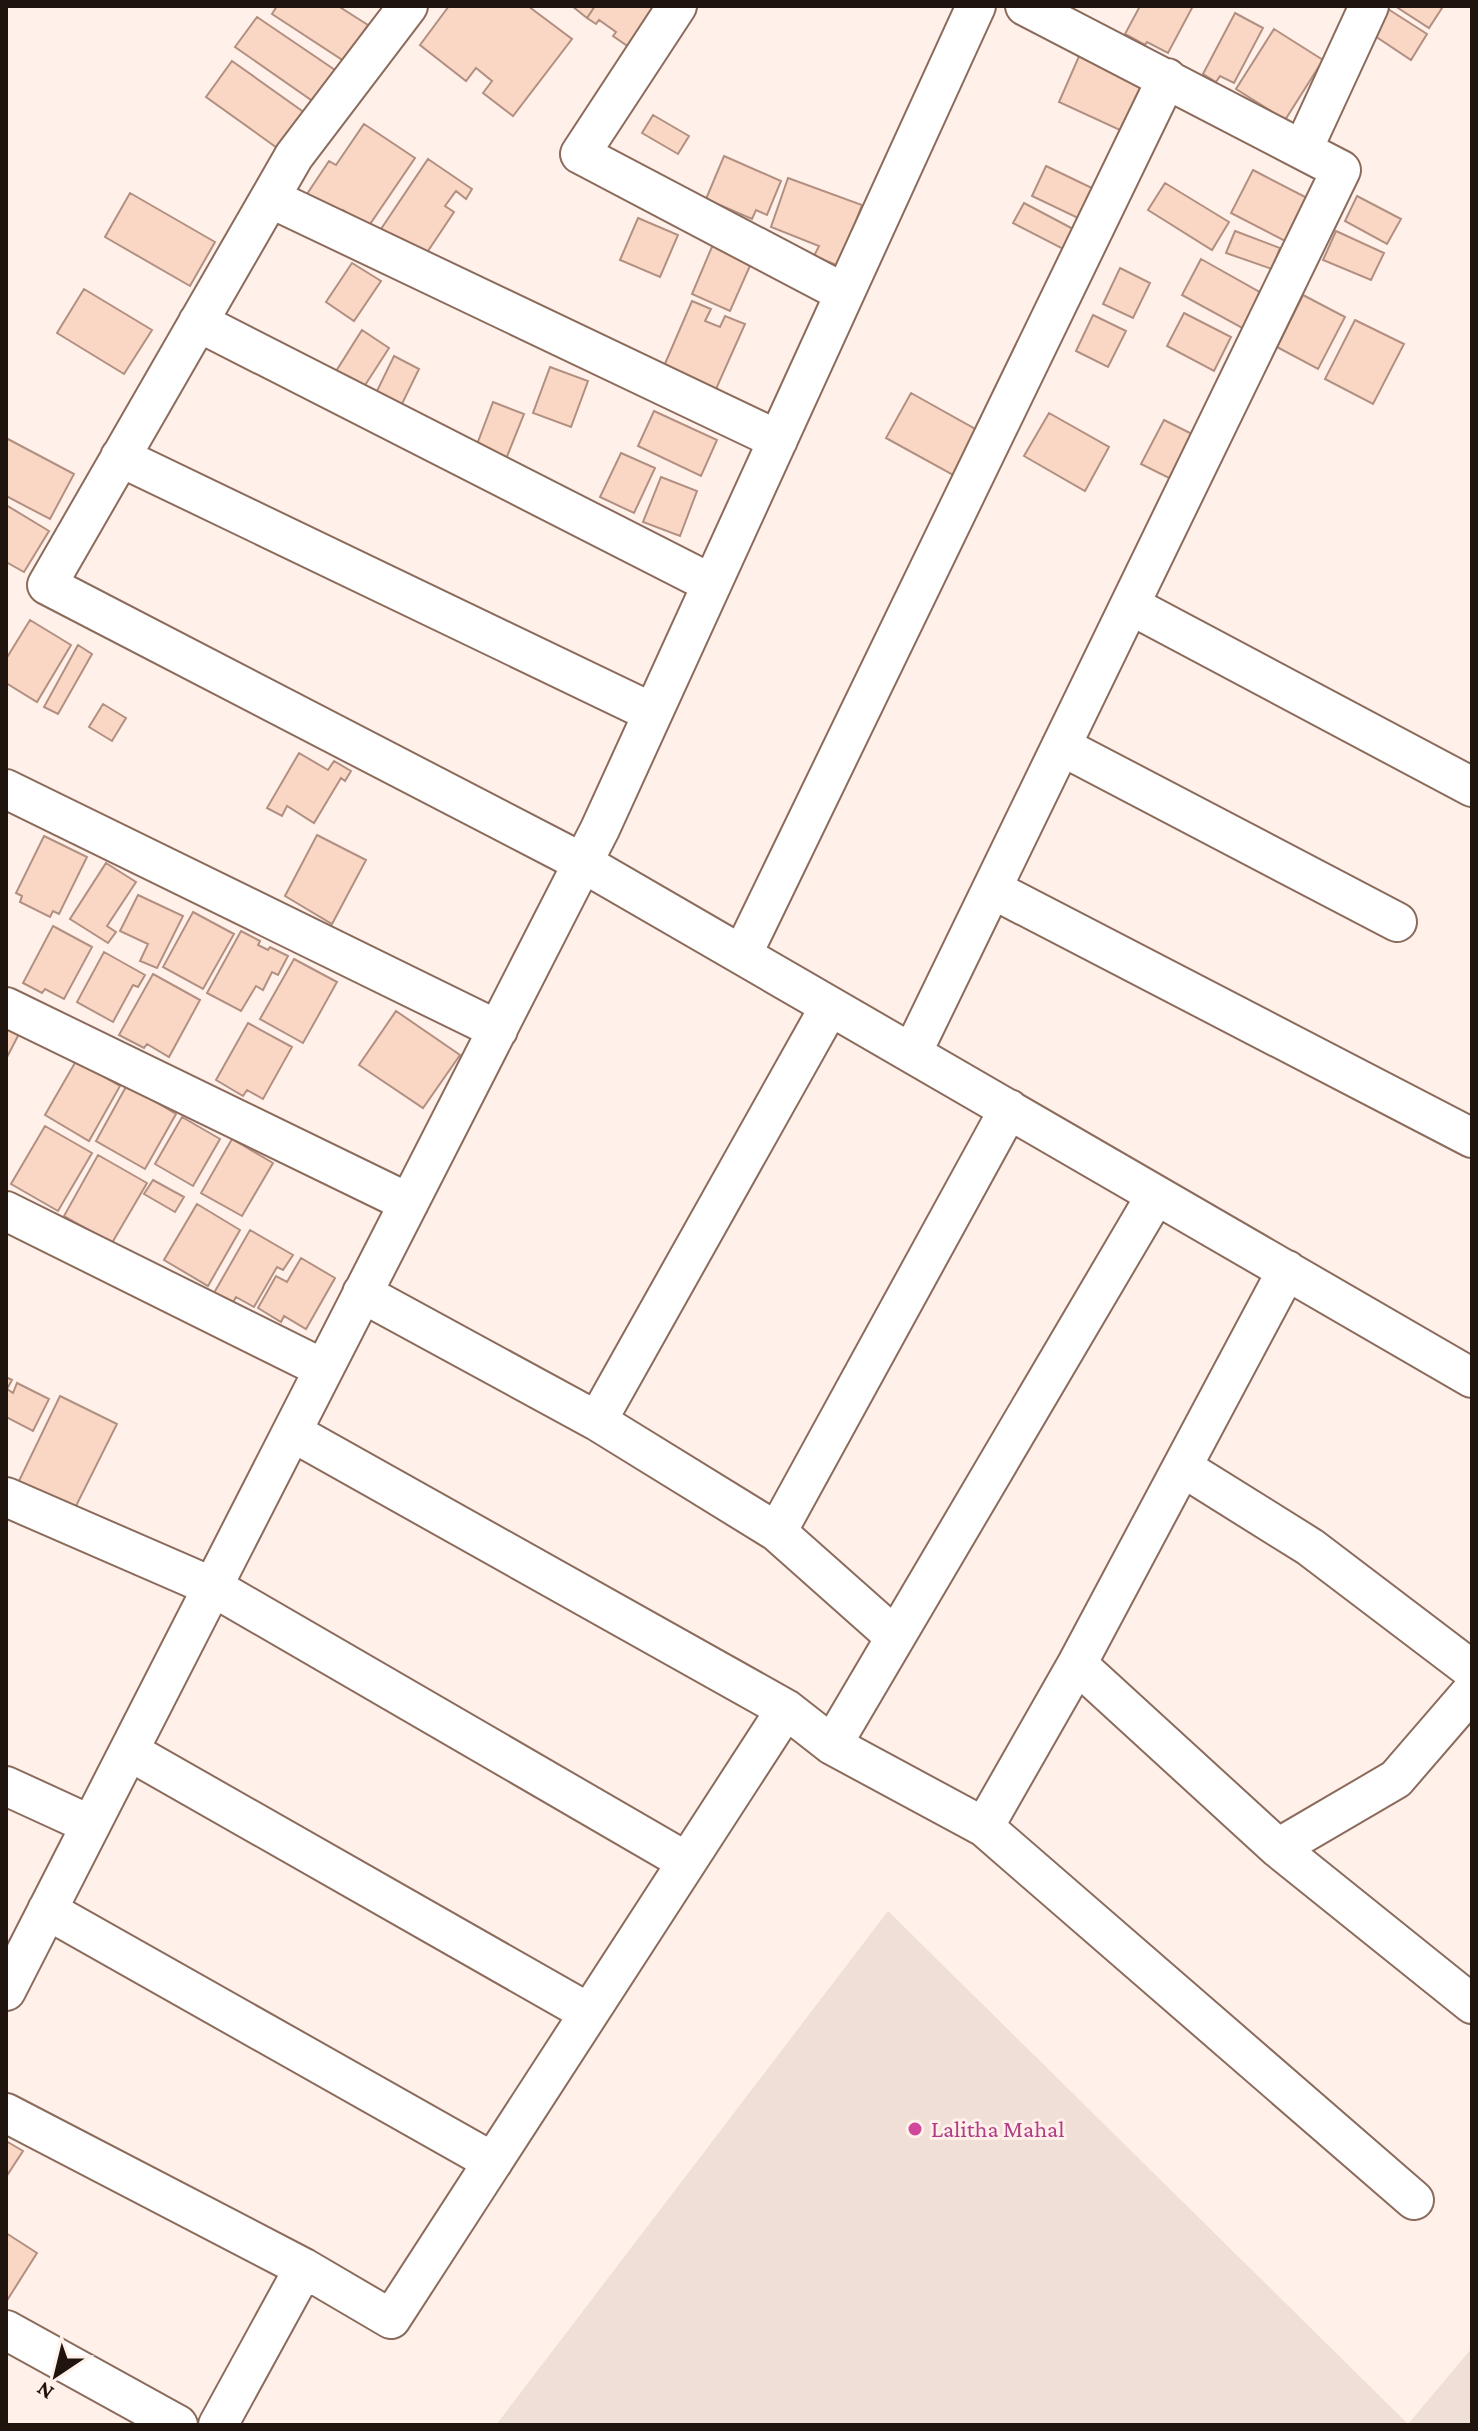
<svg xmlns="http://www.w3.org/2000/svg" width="1478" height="2431" font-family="'Crimson Pro',serif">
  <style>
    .built { fill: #f0dfd6 }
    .building { fill: #fad6c5; stroke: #b29081; stroke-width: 2 }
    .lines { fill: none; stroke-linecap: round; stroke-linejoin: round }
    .street-casing { stroke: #8b6b5c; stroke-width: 42 }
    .street { stroke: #fff; stroke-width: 38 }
    .hotel-dot { fill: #d1479c; stroke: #fff0e9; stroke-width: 3 }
    .labels { text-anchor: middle; stroke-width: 6; stroke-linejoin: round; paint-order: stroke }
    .hotel-label { font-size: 24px; fill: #b23c85; stroke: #fff0e9; text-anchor: start }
  </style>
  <rect width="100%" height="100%" fill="#fff0e9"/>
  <!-- built -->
  <path class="built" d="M888 1911 1408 2424 1472 2348V2425H496Z"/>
  <!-- building -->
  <path class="building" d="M277 6H338L368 25 344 61 272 14Z
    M449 6H528L572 39 513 116 483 93 492 81 476 68 466 81 420 45Z
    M572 6H595L587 18Z
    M595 6H670L639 54 613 36 616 32 599 20 596 24 587 18Z
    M1140 6H1193L1168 53 1147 42 1145 45 1125 34Z
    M1395 6H1439L1442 8 1429 28Z
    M1388 9 1427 34 1411 60 1372 34Z
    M1235 13 1263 28 1234 83 1220 76 1216 82 1203 74Z
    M257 17 335 70 314 102 235 47Z
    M1274 29 1323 60 1285 120 1236 89Z
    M1080 54 1144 82 1122 131 1059 102Z
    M232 61 305 113 280 150 206 97Z
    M653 115 689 136 678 154 642 133Z
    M364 124 415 158 368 227 343 210 337 218 305 197 329 161 336 165Z
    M724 156 781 181 767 215 756 210 752 219 706 199Z
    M428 159 472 189 466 199 456 191 445 206 454 212 420 263 377 235Z
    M1046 166 1094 189 1080 219 1032 196Z
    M1253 170 1309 199 1287 242 1231 213Z
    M788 178 862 205 839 266 814 256 819 246 771 227Z
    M1165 183 1229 222 1212 250 1148 210Z
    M130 193 215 242 190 286 105 237Z
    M1357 196 1401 219 1387 244 1345 221Z
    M1024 203 1077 231 1067 251 1013 223Z
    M638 218 678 235 660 277 620 260Z
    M1235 231 1280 248 1272 269 1226 253Z
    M1336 231 1384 253 1371 280 1323 260Z
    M714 242 753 259 730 311 692 294Z
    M1201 259 1263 294 1244 329 1182 295Z
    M352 263 381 281 354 321 326 302Z
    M1120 268 1150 283 1133 318 1103 304Z
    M84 289 152 330 124 374 57 333Z
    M1303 295 1345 317 1318 369 1277 347Z
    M692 301 711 309 705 321 720 327 725 316 745 324 716 389 664 366Z
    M1184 313 1231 337 1214 371 1167 346Z
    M1093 315 1126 331 1108 367 1076 351Z
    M1355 320 1404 344 1373 404 1325 379Z
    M362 330 389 348 360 393 333 376Z
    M394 356 419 369 400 408 375 395Z
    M550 367 588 381 571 427 533 413Z
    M911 393 977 430 953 475 886 438Z
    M493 402 524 414 506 459 476 447Z
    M654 411 717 440 701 476 638 446Z
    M1049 413 1109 447 1085 491 1024 456Z
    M1164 420 1196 436 1173 480 1141 464Z
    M6 438 74 474 50 519 6 496Z
    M621 453 655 468 634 513 600 497Z
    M661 477 697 491 680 536 643 522Z
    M6 505 49 531 24 572 6 562Z
    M30 620 71 645 37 702 6 683V659Z
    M78 645 92 654 58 714 44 707Z
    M103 704 126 718 112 741 89 727Z
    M299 753 328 770 334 761 351 771 345 781 341 778 314 823 287 806 282 816 267 808Z
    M317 835 366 860 332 924 285 896Z
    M44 836 87 857 59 914 53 911 50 917 20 902 22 896 16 893Z
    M106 863 136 882 107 926 116 932 108 943 70 919Z
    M138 895 183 916 157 968 140 961 148 944 120 931Z
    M193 912 234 934 203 989 163 967Z
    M53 926 92 947 64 999 45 989 42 993 23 983Z
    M241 931 260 941 258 945 268 950 270 947 288 956 278 975 272 972 263 990 256 986 241 1011 207 993Z
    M104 952 145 975 138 987 133 985 113 1022 77 1002Z
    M294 959 337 982 303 1043 260 1019Z
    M153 974 200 1000 169 1057 147 1044 144 1048 119 1035Z
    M396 1011 460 1055 423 1108 359 1065Z
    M248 1023 292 1047 263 1099 247 1090 243 1096 216 1080Z
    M6 1028 19 1034 6 1059Z
    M76 1061 120 1086 89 1141 45 1115Z
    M127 1085 176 1114 145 1169 96 1141Z
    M182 1117 220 1139 193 1186 155 1164Z
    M45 1126 92 1153 58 1211 11 1184Z
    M232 1139 273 1163 242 1216 201 1193Z
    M98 1155 147 1183 112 1243 64 1216Z
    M153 1180 184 1197 175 1212 144 1194Z
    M197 1204 240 1230 208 1286 164 1260Z
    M250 1230 293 1255 283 1270 277 1267 254 1307 236 1297 232 1304 214 1293Z
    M301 1258 335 1278 306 1329 284 1316 281 1322 258 1308 276 1276 287 1282Z
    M6 1377 12 1380 7 1389 13 1393 17 1383 49 1399 33 1431 6 1417Z
    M60 1396 117 1424 72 1514 16 1487Z
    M6 2141 23 2151 6 2177Z
    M6 2233 37 2253 6 2302Z"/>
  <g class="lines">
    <defs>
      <path id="street" d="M408 6 294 156 47 585 583 863 1472 1378
        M677 6 580 154 844 293
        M1303 149 1369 6
        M270 198 778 440
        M198 322 712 584
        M120 457 653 713
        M1130 605 1472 787
        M1061 746 1397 922
        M6 789 498 1030
        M992 889 1472 1138
        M742 955 1167 78
        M6 1007 409 1203
        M912 1053 1341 170 1025 6
        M6 1211 324 1369
        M362 1293 597 1421 777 1532 894 1636
        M597 1421 830 1006
        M292 1432 786 1709 832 1745 984 1827 1414 2200
        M1182 1467 1310 1547 1472 1670
        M6 1497 213 1587 687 1862
        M777 1532 1009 1109
        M1077 1664 1278 1848 1472 2004
        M832 1745 1156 1195
        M129 1751 589 2013
        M6 1786 91 1825
        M984 1827 1077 1664 1287 1270
        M1278 1848 1396 1779 1472 1691
        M47 1910 493 2162
        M6 1991 600 829 976 6
        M6 2113 304 2268 391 2319 786 1709
        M6 2330 178 2425
        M218 2425 304 2268"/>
    </defs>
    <!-- street casing -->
    <use href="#street" class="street-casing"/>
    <!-- street -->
    <use href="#street" class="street"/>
  </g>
  <!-- markers -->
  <circle class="hotel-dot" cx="915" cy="2129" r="8"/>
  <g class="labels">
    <!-- hotel labels -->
    <g class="hotel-label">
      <text x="931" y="2137">Lalitha Mahal</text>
    </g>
  </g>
  <!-- border -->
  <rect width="1478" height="2431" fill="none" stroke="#20140e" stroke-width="16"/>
  <!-- north arrow -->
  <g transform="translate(56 2375) rotate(215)" stroke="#fff0e9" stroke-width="6" paint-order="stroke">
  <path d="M0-6L14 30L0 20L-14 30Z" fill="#20140e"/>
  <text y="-12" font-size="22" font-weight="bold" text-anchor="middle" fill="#20140e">N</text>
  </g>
</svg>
